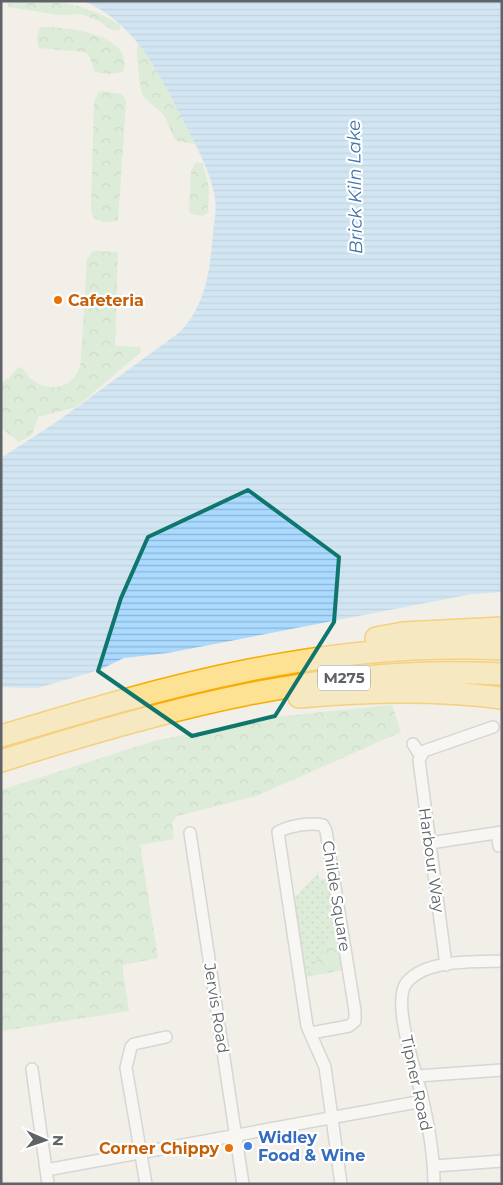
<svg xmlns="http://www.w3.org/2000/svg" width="503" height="1185" font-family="Montserrat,sans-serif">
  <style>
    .grass { fill: url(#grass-dots) }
    .forest { fill: url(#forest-crowns) }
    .water { fill: url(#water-rules) }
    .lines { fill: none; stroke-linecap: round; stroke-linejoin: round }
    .minor-casing { stroke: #b5b8bc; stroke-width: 14 }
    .motorway-casing { stroke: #f9ab00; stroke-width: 24 }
    .minor { stroke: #fff; stroke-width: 11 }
    .motorway { stroke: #fde293; stroke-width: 21 }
    .marked { fill: none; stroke: #0f766e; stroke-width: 4; stroke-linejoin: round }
    .food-dot { fill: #e8710a; stroke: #fff; stroke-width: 2 }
    .shop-dot { fill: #3f7fe0; stroke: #fff; stroke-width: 2 }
    .labels { text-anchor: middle; stroke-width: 4.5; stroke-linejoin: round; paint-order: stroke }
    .shield { fill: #fff; stroke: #8f9295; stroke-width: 1 }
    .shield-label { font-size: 15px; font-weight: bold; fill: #5f6368 }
    .food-label { font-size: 16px; font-weight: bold; fill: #c56008; stroke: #fff; text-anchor: start }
    .street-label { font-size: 16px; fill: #5f6368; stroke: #fff }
    .shop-label { font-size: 16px; font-weight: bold; fill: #366cbe; stroke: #fff; text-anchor: start }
    .water-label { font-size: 18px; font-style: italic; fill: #4174aa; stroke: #fff }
  </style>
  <defs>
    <pattern id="grass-dots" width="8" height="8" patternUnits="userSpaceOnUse" patternTransform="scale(1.25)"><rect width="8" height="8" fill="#c5e8c5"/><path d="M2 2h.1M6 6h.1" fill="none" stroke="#a3c0a4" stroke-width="1.8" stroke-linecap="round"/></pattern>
    <pattern id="forest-crowns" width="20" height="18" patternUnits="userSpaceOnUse" patternTransform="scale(1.25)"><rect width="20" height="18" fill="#c5e8c5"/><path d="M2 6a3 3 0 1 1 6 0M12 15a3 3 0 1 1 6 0" fill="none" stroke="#a3c0a4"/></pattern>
    <pattern id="water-rules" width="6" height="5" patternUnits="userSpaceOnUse" patternTransform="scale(1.25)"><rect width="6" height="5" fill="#aadaff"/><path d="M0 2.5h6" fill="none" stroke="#8eb4d2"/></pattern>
  </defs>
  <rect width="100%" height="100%" fill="#f1efe8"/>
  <!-- grass -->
  <path class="grass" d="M319 872V880L329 878 343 970 305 977 292 900Z"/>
  <!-- forest -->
  <path class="forest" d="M7 1C55 1 79 0 120 25V30H112L99 21 82 14 59 15 9 7Z
    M40 27C63 26 137 34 123 72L110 74 95 72 89 55 85 52 39 48 37 38Z
    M138 44 163 79 195 144 177 141 174 138 164 115 143 96C140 88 135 48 138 44Z
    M102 91 122 94 126 101 118 221 103 222 94 218 91 211 94 103 98 93Z
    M196 162 203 164 209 188 208 212 203 216 191 214 189 211 191 171Z
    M93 251 118 252 115 346 141 347 140 353 76 407 38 417 32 435 19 442 1 428V383L9 378 18 367C25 368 26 375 31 379 52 395 77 387 81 361L87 259Z
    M392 705 401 732 256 796 177 816 172 822 174 839 140 845 158 958 122 965 129 1011 1 1031V790L154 741 274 717Z
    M337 932 343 970 305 977Z"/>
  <!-- water -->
  <path class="water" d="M84 1H502V592L472 594 168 653 124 658 99 670 38 688 1 687V458L58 421 180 332C206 305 210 270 213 233 214 222 217 210 215 199 212 175 198 150 187 128 162 79 138 24 84 1Z"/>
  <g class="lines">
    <defs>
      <path id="minor" d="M413 744 420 755
        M190 833 243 1184
        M497 833 499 846
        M430 843 502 832
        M446 965 419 760 424 751 493 727
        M311 1033 349 1026 355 1021V1011L326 831 323 825C310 822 289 826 278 832L307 1026 325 1067 341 1184
        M32 1069 48 1184
        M417 1076 502 1070
        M434 1166 502 1161
        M46 1170 423 1101
        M146 1184 126 1068 131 1047 134 1044 166 1037
        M434 1184C434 1156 429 1128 423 1101 418 1077 390 1001 407 982 427 959 474 962 502 961"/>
      <path id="motorway" d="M376 638 403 633 502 628
        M299 697C366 691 434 689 502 698
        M1 736C167 686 326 640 502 649
        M1 761C165 709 328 664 502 674"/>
    </defs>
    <!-- minor casing -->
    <use href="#minor" class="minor-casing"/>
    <!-- motorway casing -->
    <use href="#motorway" class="motorway-casing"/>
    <!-- minor -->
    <use href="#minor" class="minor"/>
    <!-- motorway -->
    <use href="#motorway" class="motorway"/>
  </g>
  <!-- marked area -->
  <path d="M0 0H503V1185H0ZM248 490 339 557 334 622 275 716 192 736 98 671 121 598 148 537Z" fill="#f1efe8" fill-opacity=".55" fill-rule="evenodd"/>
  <path class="marked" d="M248 490 339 557 334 622 275 716 192 736 98 671 121 598 148 537Z"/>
  <!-- markers -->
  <g class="food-dot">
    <circle cx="58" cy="300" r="5"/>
    <circle cx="229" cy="1148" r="5"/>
  </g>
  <circle class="shop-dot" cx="248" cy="1146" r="5"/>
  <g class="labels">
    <!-- shield labels -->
    <rect class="shield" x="318" y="665.5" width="52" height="25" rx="4"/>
    <g class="shield-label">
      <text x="344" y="683">M275</text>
    </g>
    <!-- food labels -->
    <g class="food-label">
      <text x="68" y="306">Cafeteria</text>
      <text x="219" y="1154" text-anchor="end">Corner Chippy</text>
    </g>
    <!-- street labels -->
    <g class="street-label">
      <text transform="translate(432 860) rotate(82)" y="6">Harbour Way</text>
      <text transform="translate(337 896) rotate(81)" y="6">Childe Square</text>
      <text transform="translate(217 1008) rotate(81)" y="6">Jervis Road</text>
      <text transform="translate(417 1083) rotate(78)" y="6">Tipner Road</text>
    </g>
    <!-- shop labels -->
    <g class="shop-label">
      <text x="258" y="1143">Widley<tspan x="258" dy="18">Food &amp; Wine</tspan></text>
    </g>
    <!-- water labels -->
    <g class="water-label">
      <text transform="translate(355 187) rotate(-91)" y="6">Brick Kiln Lake</text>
    </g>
  </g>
  <!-- border -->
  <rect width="503" height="1185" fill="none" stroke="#5f6368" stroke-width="5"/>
  <!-- north arrow -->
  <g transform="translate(45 1140) rotate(92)" stroke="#ffffff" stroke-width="4" paint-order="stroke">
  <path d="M0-4L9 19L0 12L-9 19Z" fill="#5f6368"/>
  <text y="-8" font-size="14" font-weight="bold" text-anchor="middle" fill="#5f6368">N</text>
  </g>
</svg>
